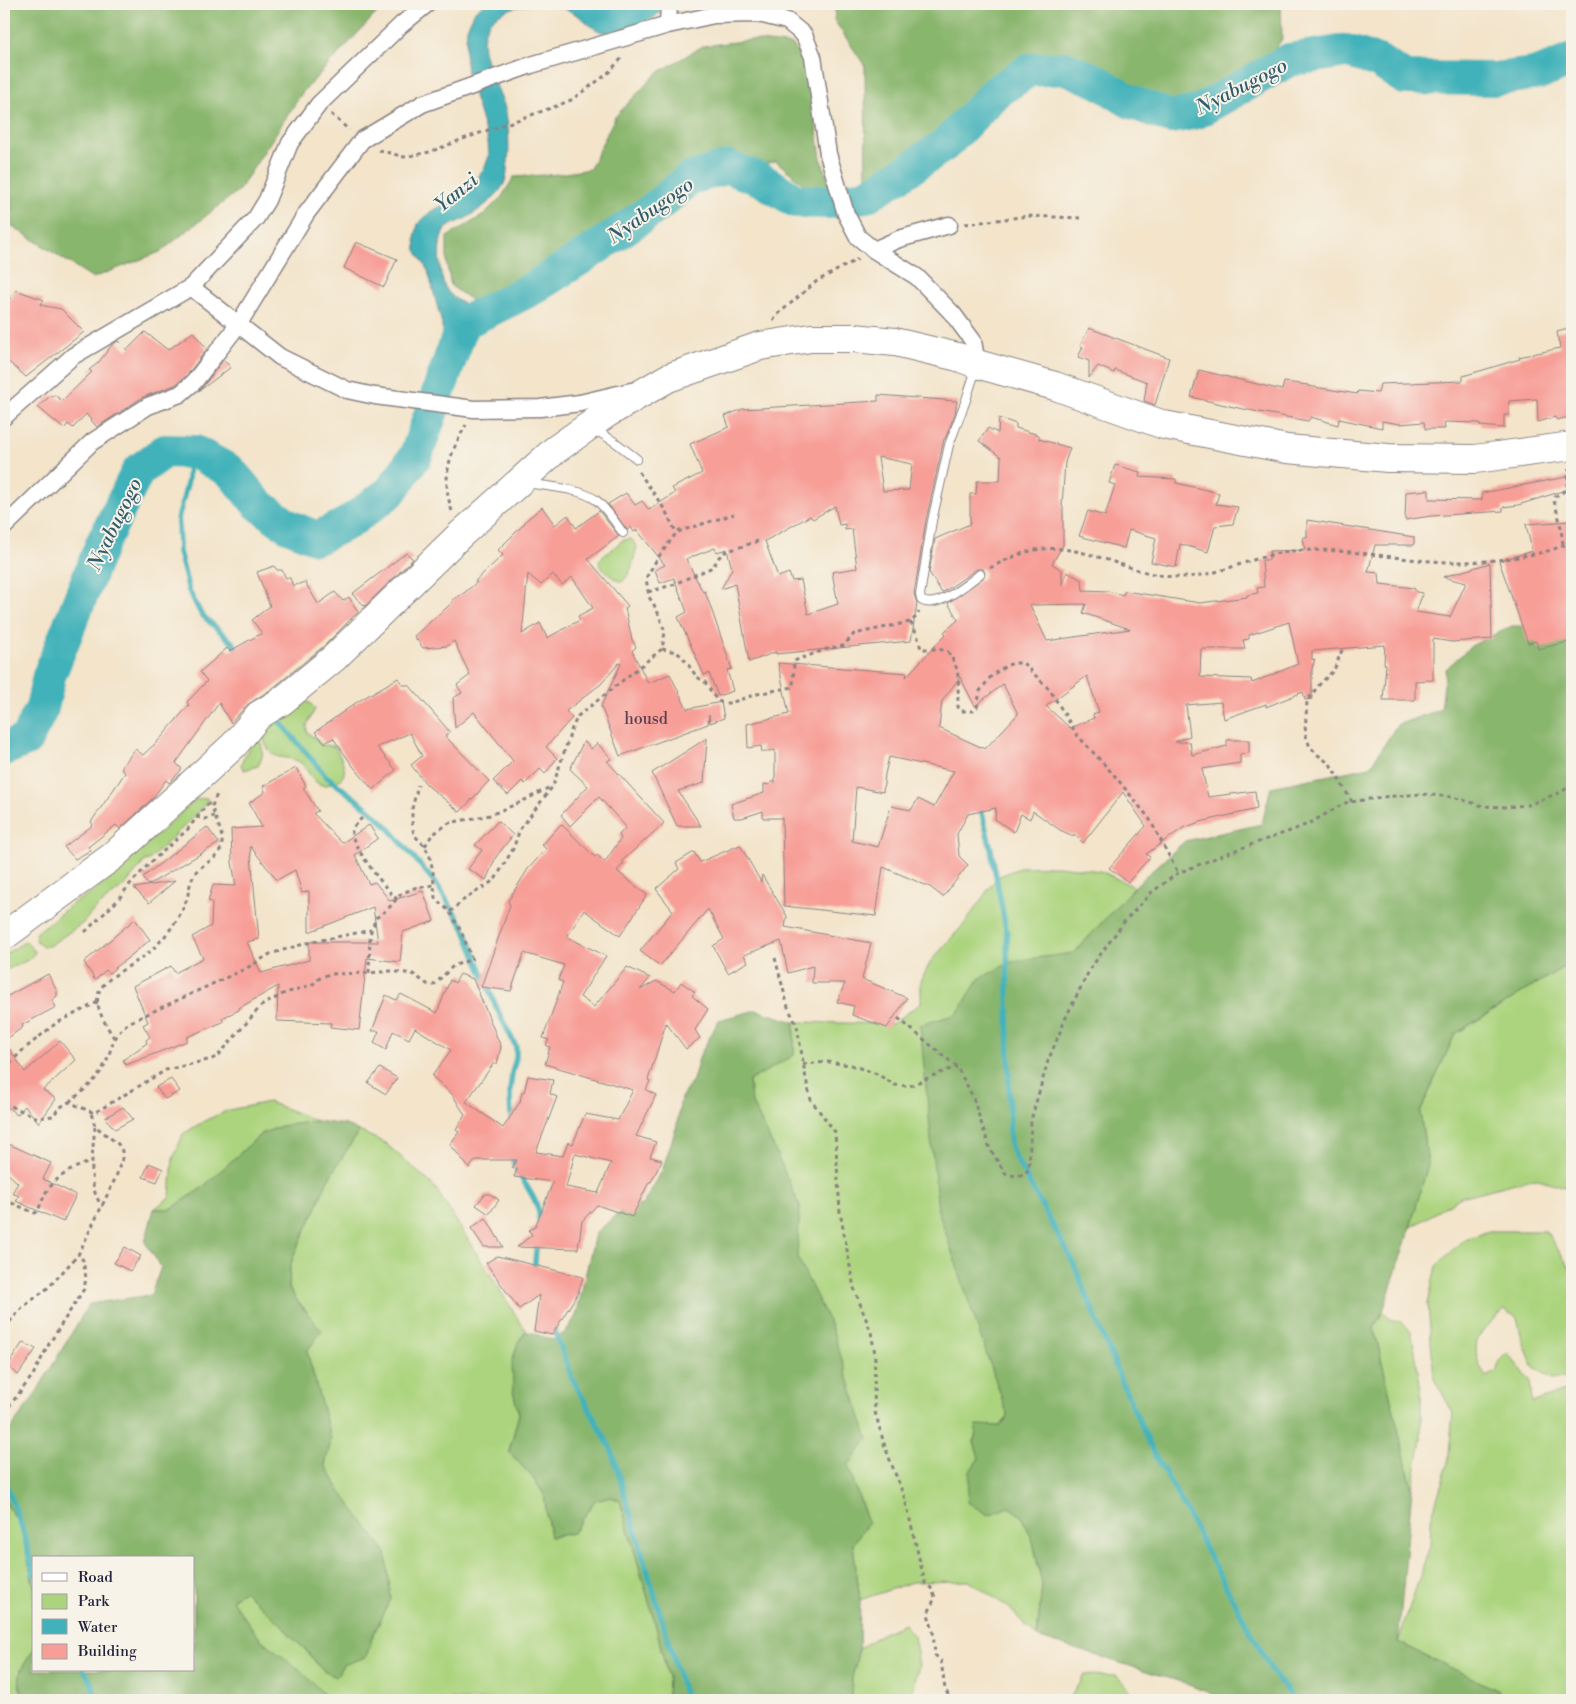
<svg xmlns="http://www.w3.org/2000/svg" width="1576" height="1704" font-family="'Libre Bodoni',serif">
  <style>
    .green { fill: #acd47e; stroke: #677b5c }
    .forest { fill: #89b66d; stroke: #566c54 }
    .water { fill: #42b2ba; stroke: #326a7a }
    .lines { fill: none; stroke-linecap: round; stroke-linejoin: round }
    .stream { stroke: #42b2ba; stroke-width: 5.5 }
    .river { stroke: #42b2ba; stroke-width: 34 }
    .building { fill: #f79e97; fill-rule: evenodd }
    .lane-casing { stroke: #8a8382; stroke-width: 10 }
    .street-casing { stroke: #8a8382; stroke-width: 19 }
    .highway-casing { stroke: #8a8382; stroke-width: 30 }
    .path { stroke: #8a8382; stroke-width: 3; stroke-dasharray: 4 4; stroke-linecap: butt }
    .lane { stroke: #fff; stroke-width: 8 }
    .street { stroke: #fff; stroke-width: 16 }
    .highway { stroke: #fff; stroke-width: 28 }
    .labels { text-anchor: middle; stroke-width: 4; stroke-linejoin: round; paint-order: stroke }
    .number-label { font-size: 16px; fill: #574152 }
    .water-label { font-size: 20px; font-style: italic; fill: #2f5c6e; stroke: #f7f3e8 }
  </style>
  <rect width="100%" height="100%" fill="#f7f3e8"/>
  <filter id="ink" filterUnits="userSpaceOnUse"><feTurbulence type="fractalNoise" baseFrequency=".02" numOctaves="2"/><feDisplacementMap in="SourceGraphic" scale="10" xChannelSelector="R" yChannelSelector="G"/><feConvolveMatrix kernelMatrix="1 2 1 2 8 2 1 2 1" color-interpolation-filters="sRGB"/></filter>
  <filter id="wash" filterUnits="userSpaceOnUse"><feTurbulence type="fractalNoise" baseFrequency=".0096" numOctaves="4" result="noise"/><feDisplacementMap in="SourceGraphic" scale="20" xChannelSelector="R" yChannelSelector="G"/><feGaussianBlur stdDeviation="1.12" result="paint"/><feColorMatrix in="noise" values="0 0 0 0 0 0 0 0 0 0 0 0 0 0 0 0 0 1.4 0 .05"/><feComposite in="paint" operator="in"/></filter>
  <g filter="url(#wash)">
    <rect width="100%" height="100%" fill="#f3e4ca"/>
    <!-- green -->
    <path class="green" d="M631 539 637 546C634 558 632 573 622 582 612 578 604 572 599 563L600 559 623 540Z
      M302 701 310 703 315 709 307 725V732L323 745 334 746C342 758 353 777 333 783 329 784 325 786 322 785 312 783 308 769 301 763 284 752 272 766 263 737L279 718Z
      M260 739C263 750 264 756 258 766L244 770 241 765C245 754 249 745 260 739Z
      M207 798 208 801 195 816 149 860 145 861 126 884 93 911 83 923 49 946H41L37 942 35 934 76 901 89 895 107 881 196 799Z
      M1058 866 1101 871 1134 887 1074 954 1013 961 979 979 957 1014 999 1386 1008 1417 1000 1426H977L974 1442 979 1458 970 1471 1009 1507 1022 1516 1033 1541 1042 1585 1037 1637 1008 1607 969 1581 912 1582 860 1600 853 1544 868 1523 848 1466 831 1326 796 1257 800 1207 773 1146 751 1101 749 1080 794 1055V1022L892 1024 921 1003V981L931 961 965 923 997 877 1022 867Z
      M26 941 35 953 28 960 4 971V955Z
      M1572 966V1189L1535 1178 1461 1197 1410 1228 1428 1164 1420 1112 1455 1034 1562 968Z
      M269 1102 317 1121 281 1126 261 1134 202 1188 171 1209H154L170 1197 173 1159 183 1134 206 1120 229 1110Z
      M359 1131 385 1143 434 1186 526 1331 518 1342 513 1391 519 1414 509 1451 533 1478 544 1494 550 1537 573 1533 595 1501 611 1497 620 1501 654 1619 668 1677 667 1700H329L300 1670 260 1639 233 1602 234 1597 244 1591C273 1614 299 1641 323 1671L366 1657 373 1635 391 1599 340 1491 325 1465 331 1440 307 1351V1311L298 1302 289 1288 290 1267 295 1252 315 1211 327 1181Z
      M1489 1231H1546L1572 1271V1371L1568 1377 1552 1379 1533 1366 1522 1339 1517 1318 1505 1310C1478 1331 1466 1344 1486 1377L1497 1371 1499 1361 1507 1353 1530 1380 1532 1403 1572 1388V1700H1495L1499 1691 1398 1642 1430 1546 1431 1519 1448 1463 1453 1413 1434 1378 1428 1304 1436 1266 1462 1241Z
      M1383 1311 1390 1319 1401 1322 1411 1331 1416 1357 1421 1392V1440L1412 1488 1374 1328Z
      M4 1487 5 1502 20 1525 34 1587V1649L21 1669 19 1686 25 1700H4Z
      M904 1624 914 1636 919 1665 911 1700H851L852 1678 859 1649 881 1634Z
      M1084 1675 1117 1676 1132 1693 1136 1700H1069Z"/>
    <!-- forest -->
    <path class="forest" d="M4 4H385L302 93 239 190 160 252 93 278 12 226 9 167 4 165Z
      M836 4H1281L1282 39 1266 62 1228 88 1198 105 1171 112 1135 97 1100 73 1068 60 1026 62 987 83 939 143 866 187 865 66 834 20Z
      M751 40 793 45 808 71 821 158 832 193 810 190 776 161 752 167 730 160 685 175 651 205 512 293 481 307 451 286 447 265V237L482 216 501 198 514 177 560 174 590 169 615 117 656 74 703 46Z
      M1512 626 1572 627V966L1562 968 1455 1034 1420 1112 1428 1164 1410 1228 1383 1311 1374 1328 1412 1488 1398 1642 1499 1691 1495 1700H1228L1178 1681 1037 1637 1042 1585 1033 1541 1022 1516 1009 1507 988 1515 967 1502 970 1471 979 1458 974 1442 977 1425 1000 1426 1008 1417 938 1211 920 1025 957 1014 979 979 1013 961 1074 953 1134 887 1185 841 1262 824 1271 787 1370 767 1397 725 1441 709 1446 669 1471 646Z
      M756 1010 794 1022V1055L749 1081 751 1101 773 1146 800 1207 797 1257 831 1326 868 1439 848 1466 868 1523 853 1544 860 1600 859 1649 852 1678 851 1700H667L668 1677 654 1619 620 1501 611 1497 595 1501 573 1533 550 1537 544 1494 533 1478 509 1452 519 1414 513 1391 512 1362 518 1342 526 1331 553 1340 566 1332 576 1316 595 1234 615 1216 643 1204 662 1171 677 1125 681 1098 693 1080 700 1055 719 1020Z
      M317 1121 346 1125 359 1131 327 1181 315 1211 295 1252 290 1267 289 1288 298 1302 322 1331 307 1351 331 1440 325 1465 340 1491 386 1553 391 1599 373 1635 366 1657 343 1665 336 1677 323 1671 305 1649 292 1638 283 1626 244 1591 234 1597 233 1602 260 1639 300 1670 330 1700H25C14 1676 21 1670 34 1649V1670H194V1558H34V1587L20 1525 5 1501 4 1438 33 1398 89 1304 151 1295 161 1267 145 1242 154 1209H171L202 1188 261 1134 281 1126Z"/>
    <!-- water -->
    <path class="water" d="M484 4H664C662 8 660 13 656 16 647 23 612 34 602 32 592 29 586 20 577 15 555 1 520 1 498 15 463 37 501 85 506 113 509 130 510 152 507 169 507 174 506 179 504 184 497 197 481 209 468 217 461 222 451 223 445 230 436 241 439 277 446 289 451 297 462 303 470 308L463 323 442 329V324L428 271 416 250 415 238 418 224 430 212 460 196 477 179 485 167 489 156 488 141 467 73 465 52 467 28 475 11Z"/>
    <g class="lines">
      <!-- stream -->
      <path class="stream" d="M189 452 188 480 178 519 179 552 189 591 201 614 234 644 239 653
        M273 714 326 776 370 810 388 827 437 885 464 928 497 1009 516 1047V1058L512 1073 510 1091 511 1123
        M980 805 991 849 1007 935 1010 1144 1014 1155 1073 1262 1121 1380 1153 1452 1180 1499 1206 1550 1272 1671 1294 1700
        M512 1152C513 1178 543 1196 539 1224
        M534 1271 537 1240
        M552 1324 572 1378 611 1449 686 1700
        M4 1478 24 1534 34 1575
        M84 1670 92 1684 97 1700"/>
      <!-- river -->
      <path class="river" d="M4 749 26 740 42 708 49 676 102 544 138 471 165 451 195 452 230 471 258 504 288 526 317 538 348 523 390 492 416 455 463 323 530 290 589 253 652 210 691 178 728 167 762 180 796 201 828 202 866 196 899 176 946 144 996 92 1029 70 1066 68 1099 82 1129 101 1171 117 1197 112 1289 60 1346 51 1378 61 1405 78 1494 79 1540 73 1572 60"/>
    </g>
    <g id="blocks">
      <!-- building -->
      <path class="building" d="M356 242 397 259 384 287 344 268Z
        M16 290 44 300 40 305 61 309 84 332 26 377 4 358V307Z
        M1089 328 1169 358 1155 405 1144 401 1147 382 1115 370 1114 373 1098 366 1089 378V361L1078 357 1083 347 1080 346Z
        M1572 328V416L1557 420 1555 417 1538 422 1537 399 1509 401V415H1504V428L1480 426V423L1444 422 1445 429H1425L1424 422 1400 424 1382 421V428L1339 419 1338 425 1311 417 1308 421 1238 408 1191 397 1199 370 1282 390 1284 382 1308 385V386L1357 394 1358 391 1378 393 1380 384 1463 381V376L1520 359 1519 357 1560 348 1557 332Z
        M145 332 168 350 193 332 207 349 187 375 175 385 143 397 97 427 86 414 73 428 68 424 64 429 38 407 50 396 55 395 62 401 92 372 89 370 98 363 112 345 118 341 127 350Z
        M223 360 231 367 199 391 202 388Z
        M878 395 957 401 955 414 945 439H944L926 520 914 594 917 603 911 641 776 654V652L749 662 735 584 721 589 732 569 727 549 717 552 715 548 686 559 703 592 705 591 732 669 727 670 733 691 718 696 709 673 704 675 678 617 687 612 674 578 660 583 655 570 665 565 637 530 634 532 631 527 627 530 608 504 626 493 635 505 642 501 649 510 675 493 672 488 702 473 690 444 729 427 725 416 743 409 878 401ZM878 457 912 464 909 490 883 491ZM835 506 839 525 845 524V530L852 529 857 568 832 572 838 604 808 614 801 580 792 581 789 573 778 577 765 541 810 516 813 519Z
        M999 418 1016 424V428L1039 435V439L1070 448 1065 462 1062 506H1063V545L1052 564 1062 570V586L1067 572 1082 580 1083 590 1108 591 1123 595 1125 591 1200 603 1247 597V595L1258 593 1257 588 1264 587 1262 560H1269L1270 551 1305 550 1303 537H1307V520L1414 537V545H1375L1368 572 1379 573 1380 584 1414 588 1416 592 1423 593 1416 612 1450 617 1466 583 1443 577 1490 563 1492 639 1452 642 1433 639V680L1415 681V700H1383L1386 664H1384L1385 645 1312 651V660L1315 659 1312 668V699L1305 700 1303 692 1266 707V704L1224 719 1221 702 1186 705 1190 736 1175 742H1190L1192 755 1227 746V740H1249V753L1240 754V763L1202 769 1208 797 1255 791 1257 809 1200 822 1183 828 1146 854 1150 857 1128 882 1109 868 1146 826 1123 792 1083 843 1074 834 1073 836 1060 830 1033 811 1030 819 1021 814 1014 832 995 819 996 808 968 814 957 834 959 856 968 865 943 897 930 887 883 867 876 916 784 906 782 818H763V811L742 818H734L731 804 764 793V784L770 785 771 782H775V750L762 752 761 746 748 748 747 724 789 714 778 663 907 673 906 677 946 634 944 632 958 620 948 603 983 578 985 573 983 569H977L942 593 929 572 935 539 970 524V494H976L977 481H1000L1001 457 979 441 988 428 998 433ZM1086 604 1083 613 1130 629 1047 641 1030 605ZM1289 622 1298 664 1252 683 1251 679 1200 677 1201 649H1245L1243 640 1249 639V635ZM1087 676 1099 712 1093 714 1094 718 1070 728 1046 706ZM960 677 975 706 1003 684 1018 714 985 749 939 728 942 701ZM889 757 954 771 934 807 918 799 911 810 891 806 878 847 852 841 856 787 883 792 885 774Z
        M1115 465 1140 472 1139 477 1176 479V483L1219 493 1216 504 1238 507 1233 524 1215 526 1208 552 1180 544 1176 567 1151 562 1156 538 1129 530 1124 548 1079 536 1088 511 1105 516 1115 485 1109 483Z
        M1572 476V488L1518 505 1503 507V511L1431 516 1405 520 1406 492 1429 490V499L1482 500V493Z
        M542 507 555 525 568 515 576 528 599 511 619 536 588 559 628 606 625 608 632 640 636 647 632 651 648 683 670 674 687 709 721 702 724 718 710 723 709 715 708 724 620 756 601 706 621 664 619 663 601 684 566 711 572 718 546 747 557 758 545 774 540 769 525 784 522 781 508 795 493 781 513 761 474 712 455 728 453 698 462 693 457 685 470 675 454 641 447 646 423 648 414 636 453 602 452 600 464 593 477 582 475 581 503 555 498 550 525 523 524 522ZM528 574 541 585 553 574 562 585 572 577 593 608 578 616 580 620 547 638 540 623 522 634Z
        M1572 521V641L1538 649 1536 641 1528 643 1499 561 1532 551 1526 524Z
        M406 553 413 559 365 606 352 594Z
        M274 566 277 570H282L286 578H290L293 586 305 582 318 604 335 592 343 601 349 597 358 612 324 646 273 688 247 705 231 723 219 703 176 763 182 769 172 780 169 783 166 780 153 798 120 829 116 825 88 847 91 850 75 859 64 847 93 825 91 822 125 773 121 768 135 749 143 755 160 739 189 705 187 702 207 681 200 672 227 648 230 651 262 633 252 620 270 606 257 572Z
        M398 678 403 685H409L450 732 445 736 489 781 460 812 427 785 411 765 422 756 410 733 377 747 396 770 373 790 353 766 333 738 325 743 315 732 357 702Z
        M707 738 704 783 678 791 701 826H677L652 773Z
        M584 741 591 749 597 743 612 759 607 761 664 823 622 861 624 863 617 871 647 895 620 936 584 910 567 937 606 956 580 997 594 1007 627 967 650 978 640 990 656 981 675 991 681 982 695 992 692 996 708 1009 695 1030 700 1038 686 1049 666 1023 648 1080 650 1081 646 1090 656 1095 636 1136 656 1142 650 1157 662 1160 651 1182H649L632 1217 597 1205 582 1221 578 1249 517 1247 532 1235 529 1230 535 1227 553 1182 514 1177 517 1169 512 1168 517 1160H476L469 1168 450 1144 459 1132 456 1130 465 1115 452 1094 432 1076 451 1050 415 1028 409 1039 393 1031 386 1050 374 1043 379 1031H372L386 995 396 1000 401 994 437 1013 450 980 455 983 460 974 473 979 501 1047 497 1064 494 1063 466 1102 503 1128 520 1102 522 1092H524L528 1076 553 1080 550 1094 557 1097 536 1152 563 1156 568 1142 573 1144 585 1114 618 1120 633 1090 545 1064 550 1047 546 1045 549 1040 543 1038 563 982 558 980 564 965 524 953 511 991 481 987 510 905 508 901 528 869 546 849 542 845 561 824 595 857 597 855 605 862 621 838 619 835 626 827 599 797 570 826 561 815 588 786 570 769ZM575 1154 611 1163 598 1193 566 1187Z
        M296 768 306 786 303 788 318 811 313 813 342 843 369 825 378 838 355 855 369 884 375 882 390 901 423 891 434 921 403 932 400 962 367 958 359 1030 330 1027 331 1023 277 1021 278 986 239 1008V1010L222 1018 223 1022 187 1037V1041L126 1065 123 1060 147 1043 146 1040 150 1037 143 1025 148 1022 133 986 171 966 175 973 203 958 192 937 211 926 212 902 208 901 213 885 236 886 232 862 231 829 262 827 249 803 265 792 263 786ZM250 846 277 880 295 870 302 893 309 891V932L373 907 378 942H309V960L261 973 247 942 259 939Z
        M498 821 513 835 496 857 486 880 468 869 482 850 475 845Z
        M207 827 219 843 148 885 143 877Z
        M740 845 761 882 762 875 787 916 785 927 871 943 862 979 907 998 887 1028 852 1015 854 1006 837 1002 845 983H812L813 966 788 973 781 941 744 955 748 962 728 973 713 946 724 939 708 909 660 966 640 951 673 911 656 889 679 869 676 863 694 852 700 862Z
        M175 881 149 903 134 888Z
        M135 919 150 940 109 973 106 970 95 980 84 962Z
        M48 974 57 991V996L52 1000 56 1007 22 1025 23 1027 4 1041 25 1072 60 1041 76 1060 43 1090 56 1099 39 1123 25 1106 17 1115 4 1104V998Z
        M380 1068 397 1078 386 1094 368 1083Z
        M171 1079 180 1091 165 1099 156 1087Z
        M123 1107 133 1119 115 1129 105 1118Z
        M4 1142 51 1163 43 1179 76 1195 63 1222 16 1201 19 1196 12 1193 18 1183 4 1170Z
        M149 1163 163 1169 157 1182 143 1177Z
        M485 1194H490L499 1200 489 1214 476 1205Z
        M486 1218 503 1247H484L471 1228Z
        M125 1247 141 1256 130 1271 114 1263Z
        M497 1256 583 1277 578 1293 552 1335 534 1331 539 1295 519 1309 486 1263Z
        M23 1342 36 1349 18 1375 8 1365Z"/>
    </g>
  </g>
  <g filter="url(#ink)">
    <use href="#blocks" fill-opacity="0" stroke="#8a8382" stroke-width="1"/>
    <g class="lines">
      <defs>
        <path id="lane" d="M976 369 966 400 949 445 932 521 920 595 921 600C936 611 968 583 980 574
          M594 429 615 442 637 459
          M528 483C548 487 580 488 596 500 606 508 615 522 623 533"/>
        <path id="street" d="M668 25 669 4
          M874 250 899 239 949 225
          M191 287 280 357 347 390 375 396 474 409 540 408 580 403 631 391
          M4 417 73 356 191 287 256 218 267 200 290 143 319 104 401 25 427 4
          M4 527 92 442 148 406 180 394 194 382 238 325 306 214 362 140 422 104 531 65 668 25 714 15 752 14 763 15 787 21 804 35 813 57 828 154 846 214 858 237 874 250 917 277 953 314 973 341 977 364"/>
        <path id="highway" d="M4 936 113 856 234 745 259 715 282 701 334 658 460 535 555 450 606 414 668 378 760 346 811 338H854L895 342 958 357 977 364 1055 386 1164 425 1287 449 1388 458 1475 459 1572 446"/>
      </defs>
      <!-- lane casing -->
      <use href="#lane" class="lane-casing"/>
      <!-- street casing -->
      <use href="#street" class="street-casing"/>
      <!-- highway casing -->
      <use href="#highway" class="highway-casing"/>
      <!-- path -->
      <path class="path" d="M797 8 821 4
        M331 114 349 130
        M379 150 404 157 430 152 463 139 554 107 571 100 606 75 623 57
        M965 224 1028 216 1080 218
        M773 321 777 315 817 281 858 259
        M639 472 665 510 676 532
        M452 511C441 479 449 454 466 425
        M1563 544 1560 522 1554 501 1555 497 1563 492 1567 487 1569 468
        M990 568C1004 561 1019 553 1035 550 1085 541 1129 576 1178 577 1218 578 1253 555 1292 551 1349 546 1404 563 1461 562 1480 562 1499 560 1518 557 1529 555 1541 553 1551 550 1560 547 1563 544 1572 546
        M648 592 672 585 713 567 719 557 725 552 758 541
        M910 622 917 634 921 649H939L948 652C963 673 957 684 958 707L961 711H973L977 707 980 691 992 675 1006 666 1013 663H1023L1050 690 1077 735 1114 775 1149 818 1178 873
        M662 649 676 652 682 656 697 677 705 682 716 699 722 703H730L757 694 793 687 794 661 827 649 843 646 854 634 910 622 916 617 919 612
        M1342 650 1334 670 1319 685 1307 701 1305 733 1310 747 1318 755 1330 764 1352 802
        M196 817 205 819 214 816
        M362 818C358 822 351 827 352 834 352 845 388 893 397 899
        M425 846 432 835 449 823 490 815 521 802 552 786
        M450 912 462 901 490 883 496 878 513 849 520 829 553 786 572 728 578 716 662 649 665 632 657 610 649 597 646 578 657 559 677 532 734 514
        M85 932 118 900 130 884 150 863 187 830 207 805 213 801
        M775 958 788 1007 797 1026 806 1079 811 1100 835 1132 840 1212 854 1288 871 1332 875 1354 874 1392 875 1412 885 1447 905 1499 925 1583 931 1588 935 1597 928 1614 933 1631 935 1655 941 1661 945 1689 951 1700
        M369 973 370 934 376 918 388 909 401 894 414 888 434 885
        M898 1018 957 1067 972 1095 990 1149 1005 1173 1015 1176 1025 1174 1029 1168 1031 1120 1048 1061 1067 1015 1090 969 1124 922 1152 892 1178 873 1233 851 1293 830 1310 823 1345 803 1382 797 1422 794 1453 797 1483 806 1505 807 1528 805 1561 792 1572 785
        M114 1038C107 1026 93 1007 99 992 106 976 134 965 147 954 164 940 179 920 187 899 189 890 190 881 195 873 203 862 221 860 222 843 223 830 214 819 212 806L218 792
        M803 1064 828 1062 851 1065 877 1074 895 1085 910 1086 937 1074 957 1067
        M4 1069 23 1050 55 1024 98 1002
        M69 1102C82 1092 95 1082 103 1068 113 1050 110 1038 128 1023L247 968 270 954 307 943 371 930
        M4 1103 38 1118 53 1116 59 1108 69 1102 94 1113 166 1070 212 1059 218 1056 261 1006 283 994 313 984 321 977 330 974 369 973 391 971 413 974 427 984 434 985 453 966 472 959 461 931 450 912 435 898 433 872 430 857 425 846 414 835 412 822V809L418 785
        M95 1127C93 1148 86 1191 103 1206
        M4 1201H7L35 1213 37 1212C40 1207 42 1200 45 1194 54 1178 75 1165 93 1162
        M4 1328 23 1307 49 1287 78 1255 116 1177 122 1159V1151L118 1144 95 1126 91 1113
        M4 1413 33 1375 49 1344 84 1289 86 1278 83 1260 78 1255"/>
      <!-- lane -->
      <use href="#lane" class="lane"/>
      <!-- street -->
      <use href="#street" class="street"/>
      <!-- highway -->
      <use href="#highway" class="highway"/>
    </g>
  </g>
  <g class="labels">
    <!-- number labels -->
    <g class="number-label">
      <text x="646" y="724">housd</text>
    </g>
    <!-- water labels -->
    <g class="water-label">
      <text transform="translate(1241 86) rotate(-27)" y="7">Nyabugogo</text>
      <text transform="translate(456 192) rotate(-39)" y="7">Yanzi</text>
      <text transform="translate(650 210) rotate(-35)" y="7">Nyabugogo</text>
      <text transform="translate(114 524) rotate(-64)" y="7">Nyabugogo</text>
    </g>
  </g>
  <!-- margin -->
  <rect width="1576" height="1704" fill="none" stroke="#f7f3e8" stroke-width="20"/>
  <!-- legend -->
  <rect x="32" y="1556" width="162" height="115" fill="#f7f3e8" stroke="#a29fa3"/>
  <rect x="42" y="1573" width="25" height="8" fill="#ffffff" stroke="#a29fa3"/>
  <text x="78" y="1582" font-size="15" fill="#22223b">Road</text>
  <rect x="42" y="1594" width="25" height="15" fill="#acd47e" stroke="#a29fa3"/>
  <text x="78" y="1606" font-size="15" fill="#22223b">Park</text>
  <rect x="42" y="1619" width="25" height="15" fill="#42b2ba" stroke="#a29fa3"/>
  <text x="78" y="1632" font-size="15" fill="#22223b">Water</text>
  <rect x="42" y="1644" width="25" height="15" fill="#f79e97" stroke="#a29fa3"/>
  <text x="78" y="1656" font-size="15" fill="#22223b">Building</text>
</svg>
